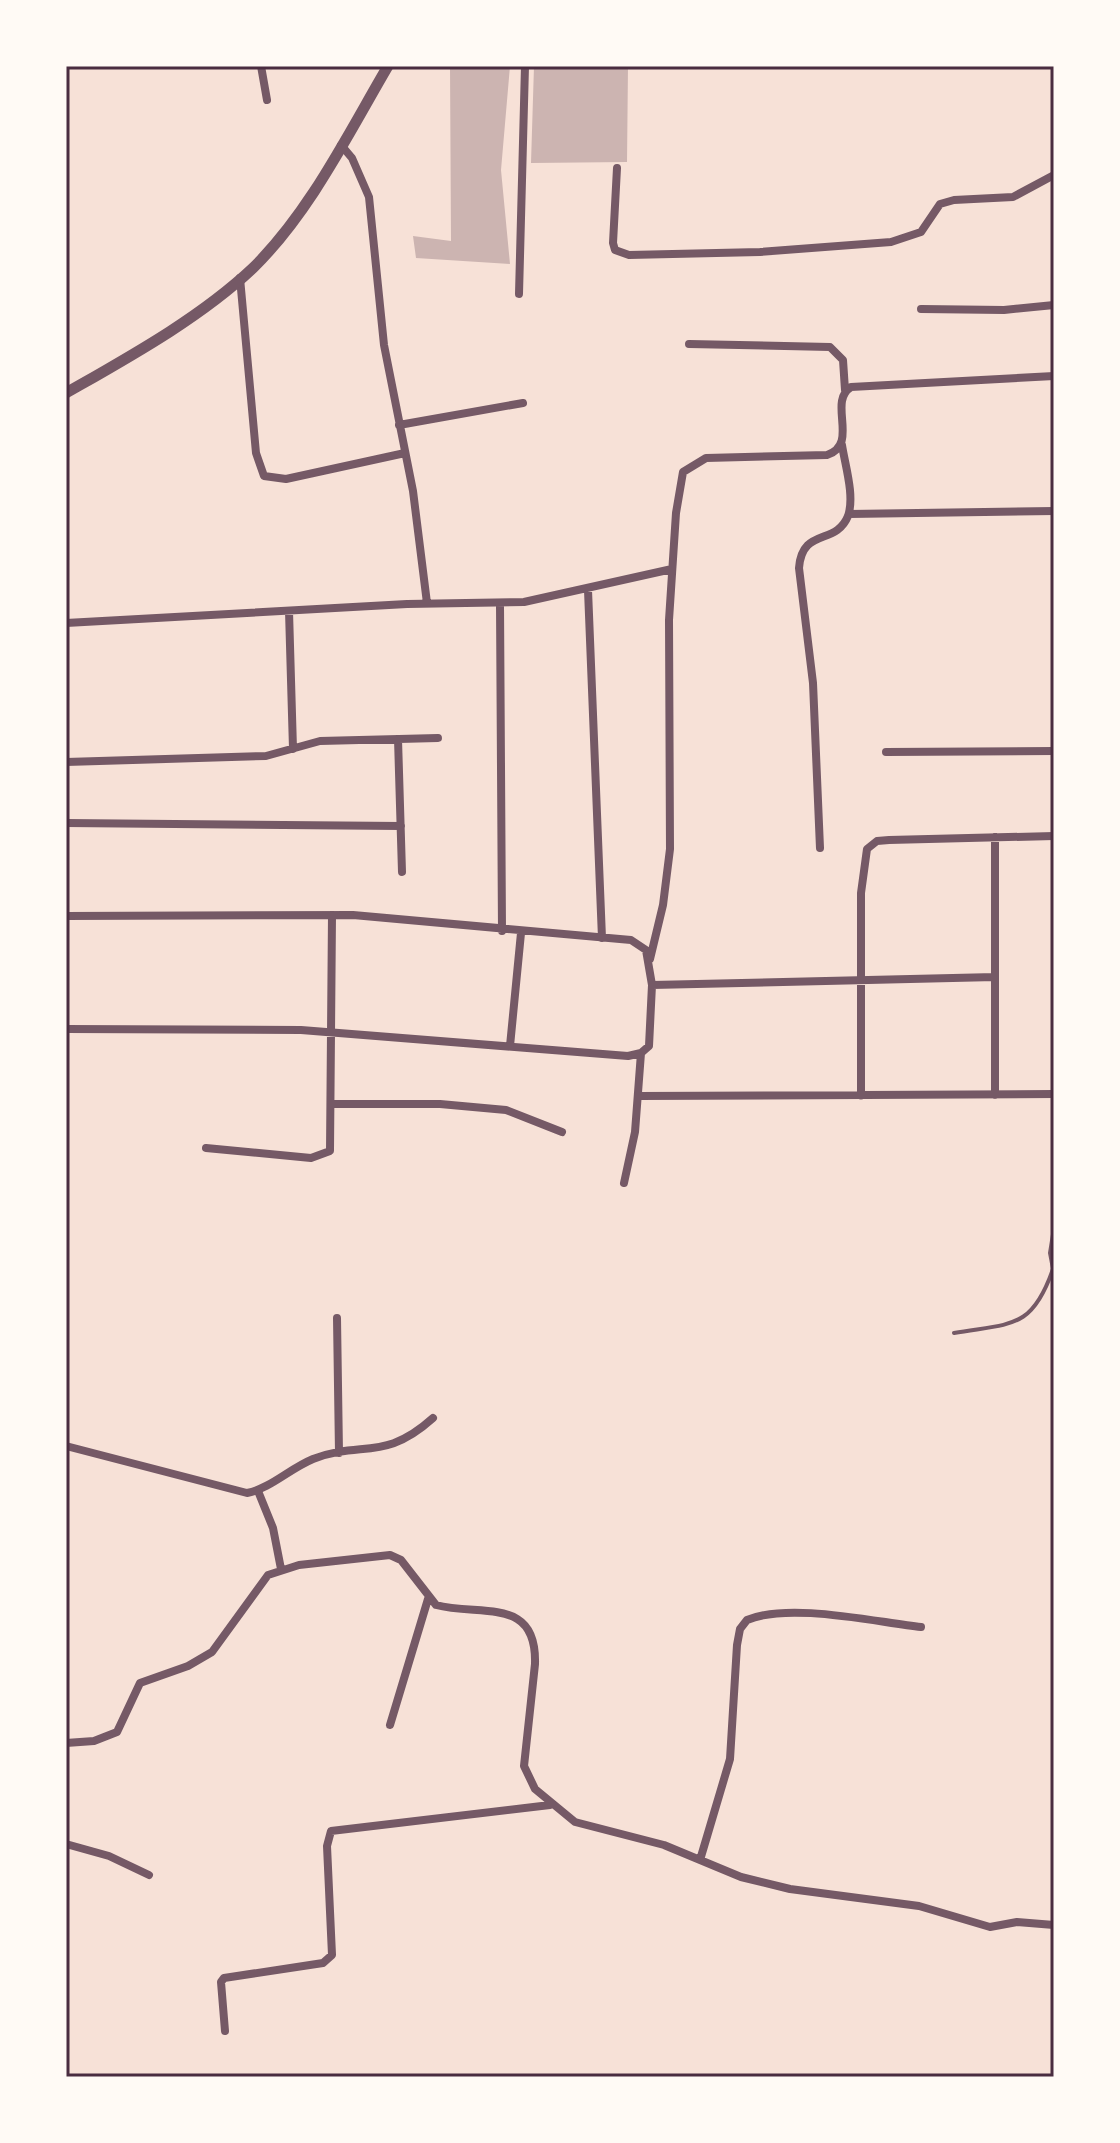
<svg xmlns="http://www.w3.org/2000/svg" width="1120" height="2143" font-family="Mulish,sans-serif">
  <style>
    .building { fill: #ccb4b1 }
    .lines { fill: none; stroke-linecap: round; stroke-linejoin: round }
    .service { stroke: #755966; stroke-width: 4 }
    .minor { stroke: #755966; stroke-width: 8 }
    .tertiary { stroke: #755966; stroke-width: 11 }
    .neatline { fill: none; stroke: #4a2c40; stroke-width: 3 }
  </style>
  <rect width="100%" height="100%" fill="#f7e1d7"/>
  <!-- building -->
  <path class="building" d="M450 66H510L501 170 510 264 416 258 413 236 451 241Z
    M534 66H628L627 162 531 163Z"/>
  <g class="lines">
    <!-- service -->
    <path class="service" d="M1054 1228 1050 1253 1054 1274
      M954 1333C1011 1323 1032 1330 1053 1269"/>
    <!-- minor -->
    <path class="minor" d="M261 66 267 100
      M341 145 352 158 369 197 384 345 413 491 427 603
      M617 168 613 243 615 250 629 255 760 252 891 242 921 232 940 204 954 200 1013 197 1054 175
      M240 278 256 453 264 476 286 479 405 453
      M519 294 525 66
      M921 309 1004 310 1054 305
      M689 344 830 347 843 360 845 390
      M399 425 523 403
      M849 514 1054 511
      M588 590 602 938
      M500 604 502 931
      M289 611 293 749
      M66 623 407 604 524 602 672 569
      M398 739 402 872
      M886 752 1054 751
      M66 762 266 756 320 741 438 738
      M66 823 401 826
      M820 848 813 683 799 568C802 527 836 546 848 516 855 496 845 465 842 445
      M66 916 353 915 631 940 646 950 652 985 649 1046 641 1053 628 1056 301 1030 66 1029
      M650 959 663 905 670 849 669 620 676 513 683 472 706 458 827 455C860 444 827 402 851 387L1054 376
      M652 985 995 977
      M510 1046 521 933
      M995 1095V837
      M639 1096 1054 1094
      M861 1096V893L867 849 877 841 889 840 1054 836
      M332 1104H440L506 1110 562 1132
      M206 1148 311 1158 330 1151 332 915
      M624 1183 635 1132 641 1053
      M337 1318 339 1453
      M66 1446 247 1493C271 1488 289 1469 313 1459 363 1440 384 1462 433 1418
      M258 1491 273 1528 281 1569
      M390 1725 428 1599
      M66 1743 94 1741 117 1732 140 1683 188 1666 212 1652 268 1575 299 1565 390 1555 401 1560 436 1605C482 1617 537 1596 535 1664L524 1766 535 1789 575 1822 664 1845 741 1877 790 1889 919 1906 990 1927 1017 1922 1054 1925
      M66 1844 109 1856 149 1875
      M700 1860 730 1759 737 1645 740 1629 747 1620C789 1602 875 1622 921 1627
      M225 2031 221 1982 224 1978 323 1963 332 1955 327 1846 331 1831 550 1805"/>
    <!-- tertiary -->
    <path class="tertiary" d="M66 393C129 357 200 318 253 268 310 212 348 134 388 66"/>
  </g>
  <!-- border -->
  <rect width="1120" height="2143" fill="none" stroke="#fffaf5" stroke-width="136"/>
  <rect x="68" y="68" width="984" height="2007" class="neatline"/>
</svg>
